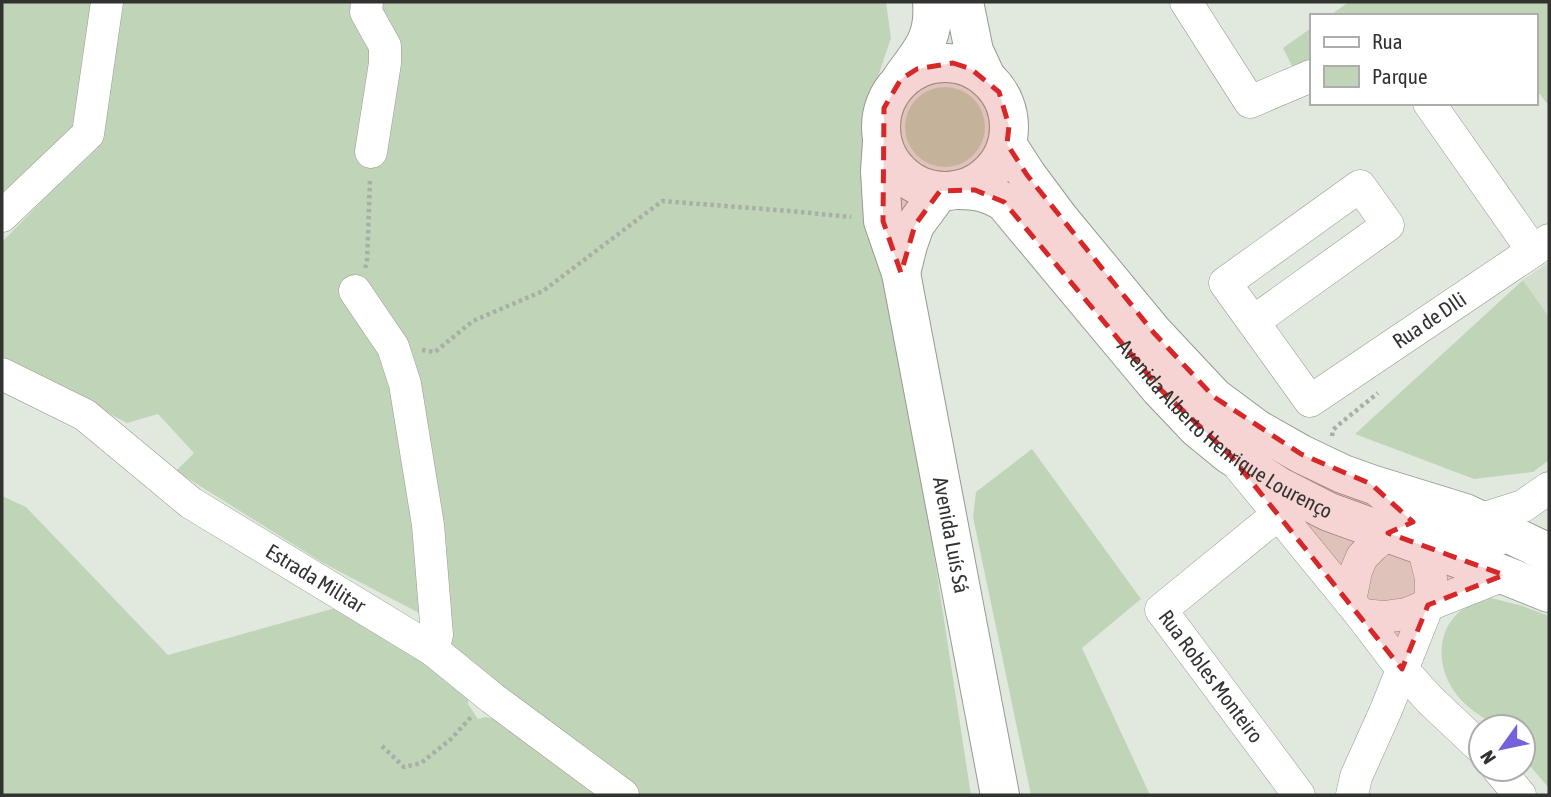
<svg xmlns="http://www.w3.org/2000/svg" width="1551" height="797" font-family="'Asap Condensed',sans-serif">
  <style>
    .built { fill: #d3dece }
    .green { fill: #c0d5b7 }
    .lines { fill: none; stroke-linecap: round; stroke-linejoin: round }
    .minor-casing { stroke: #959c92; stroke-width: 33 }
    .tertiary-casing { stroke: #959c92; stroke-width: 40 }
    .path { stroke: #a8afa6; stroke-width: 4.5; stroke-dasharray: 3.5 3.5; stroke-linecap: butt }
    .minor { stroke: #fff; stroke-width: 32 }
    .tertiary { stroke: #fff; stroke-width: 38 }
    .marked { fill: #d62828; fill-opacity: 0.2; stroke: #d62828; stroke-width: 5; stroke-dasharray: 14 9; stroke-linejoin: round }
    .labels { text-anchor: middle; stroke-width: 7; stroke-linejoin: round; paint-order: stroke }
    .street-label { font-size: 21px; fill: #30332f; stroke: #fff }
  </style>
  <rect width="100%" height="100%" fill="#e1e9de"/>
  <!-- built -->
  <path class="built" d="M1549 262V317L1523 280Z"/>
  <!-- green -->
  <path class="green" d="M2 2H102L78 121 2 193Z
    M105 2H886L891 38 866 112 971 795H635L447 648 409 360 369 282 339 296 398 374 423 615 323 563 176 471 194 453 158 414 127 423 2 357V242L45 198 98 148 123 6Z
    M1349 2H1549V106L1535 88V16H1406L1392 13 1388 16H1329Z
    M1311 28V62L1295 72 1283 48Z
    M905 127a40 40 0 1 1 80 0a40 40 0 1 1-80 0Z
    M1523 280 1549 317V460L1533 472 1474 479 1355 434Z
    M1032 449 1141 599 1082 648 1150 795H1031L973 517 976 492Z
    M2 496 26 507 168 655 339 607 469 689 468 704 478 719 486 717 497 720 603 795H2Z
    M1491 598 1523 606 1549 616V788L1523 758V727H1496C1488 719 1486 720 1478 714 1470 709 1459 699 1454 691 1436 666 1436 626 1465 608 1472 604 1483 601 1491 598Z"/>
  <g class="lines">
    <defs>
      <g id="minor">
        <path d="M367 2 366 12 385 46V63L371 152"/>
        <path d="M1186 2 1250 102 1311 76"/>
        <path d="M1429 103 1533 251"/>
        <path d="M2 216 88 134 107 2"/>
        <path d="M355 291 393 347 405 384 428 525 437 635 433 650"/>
        <path id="s1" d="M1253 322 1388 225 1360 186 1225 283 1310 401 1549 240"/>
        <path id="s2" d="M2 374 85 415 191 503 433 650 492 698 623 795"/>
        <path d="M1240 467 1361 615 1402 669 1430 700 1481 748"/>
        <path id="s3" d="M1277 515 1161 610 1299 795"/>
        <path d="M1482 519 1523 506 1549 488"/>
        <path d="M1350 601 1356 571 1362 557 1374 545 1388 533 1413 522 1497 540"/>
        <path d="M1361 615 1384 617 1406 614 1504 575"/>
        <path d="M1498 769 1520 795"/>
        <path d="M1352 795 1356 777 1386 710 1428 605 1431 594V578L1423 546 1413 522 1373 486"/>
      </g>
      <g id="tertiary">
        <path d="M964 2 974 51 987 79"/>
        <circle cx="945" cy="127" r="64"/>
        <path d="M901 79C921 51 935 39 932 2"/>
        <path id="s4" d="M882 142 880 171 883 221 901 273 1000 795"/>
        <path d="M1007 144 1027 175 1059 218 1154 333 1214 397 1257 429 1301 454 1343 474 1371 484 1465 513 1549 553"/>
        <path id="s5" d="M958 190C977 190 987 192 1004 202L1160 389 1197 428 1230 455 1280 487 1329 512 1504 575 1549 593"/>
        <path d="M901 273 908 245 915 225 940 191"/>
      </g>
    </defs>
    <!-- minor casing -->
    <use href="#minor" class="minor-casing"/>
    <!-- tertiary casing -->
    <use href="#tertiary" class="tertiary-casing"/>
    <!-- path -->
    <path class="path" d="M365 268 367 263 370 179
      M422 350 435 352 473 321 543 291 662 201 790 211 851 217
      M1332 436 1333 430 1337 426 1378 393
      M382 746 404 767 421 763 451 739 472 716"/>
    <!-- minor -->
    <use href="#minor" class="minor"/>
    <!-- tertiary -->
    <use href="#tertiary" class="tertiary"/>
  </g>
  <!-- marked area -->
  <path class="marked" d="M953 63 971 69 999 92 1009 126 1007 144 1027 175 1154 333 1214 397 1301 454 1371 484 1413 522 1388 533 1504 575 1428 605 1402 669 1230 455 1160 389 1004 202 975 190 940 191 915 225 901 273 883 221 884 108 901 79 917 69Z"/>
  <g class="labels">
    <!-- street labels -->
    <g class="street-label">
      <text dy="7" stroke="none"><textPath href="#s1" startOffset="670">Rua de DIli</textPath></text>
      <text dy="7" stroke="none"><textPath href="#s5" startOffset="368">Avenida Alberto Henrique Lourenço</textPath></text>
      <text dy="7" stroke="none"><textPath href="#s4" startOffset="401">Avenida Luís Sá</textPath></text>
      <text dy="7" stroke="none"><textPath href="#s2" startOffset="376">Estrada Militar</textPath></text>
      <text dy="7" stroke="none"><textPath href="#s3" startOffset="233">Rua Robles Monteiro</textPath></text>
    </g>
  </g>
  <!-- border -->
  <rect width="1551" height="797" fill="none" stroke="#30332f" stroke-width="7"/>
  <!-- legend -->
  <rect x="1310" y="14" width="228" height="91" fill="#ffffff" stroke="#acadac" stroke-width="2"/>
  <rect x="1324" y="37" width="35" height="10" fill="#ffffff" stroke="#acadac" stroke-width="2"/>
  <text x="1372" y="49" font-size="21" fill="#30332f">Rua</text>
  <rect x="1324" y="66" width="35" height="21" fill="#c0d5b7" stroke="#acadac" stroke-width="2"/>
  <text x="1372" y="84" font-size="21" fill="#30332f">Parque</text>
  <!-- north arrow -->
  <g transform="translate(1502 748) rotate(237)"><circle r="33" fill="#ffffff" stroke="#acadac" stroke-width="2"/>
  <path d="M0-5L12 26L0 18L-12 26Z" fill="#7462dd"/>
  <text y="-10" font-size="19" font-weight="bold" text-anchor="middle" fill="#30332f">N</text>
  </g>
</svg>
